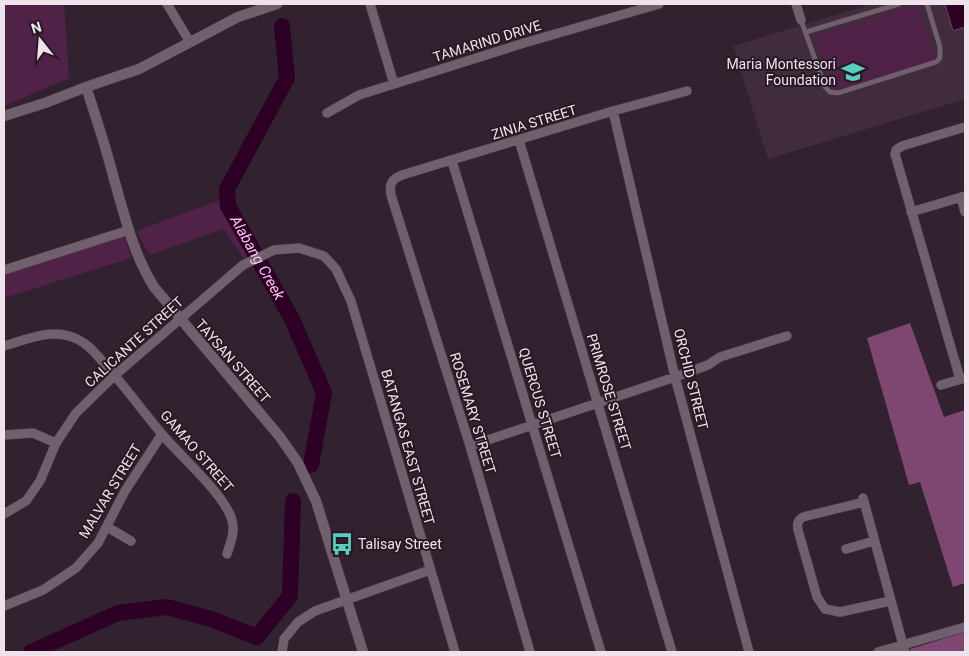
<svg xmlns="http://www.w3.org/2000/svg" width="969" height="656" font-family="Roboto,sans-serif">
  <style>
    .built { fill: #412c3d }
    .green { fill: #502247 }
    .forest { fill: #7e4772 }
    .water { fill: #2d0026; stroke: #674461 }
    .lines { fill: none; stroke-linecap: round; stroke-linejoin: round }
    .river { stroke: #2d0026; stroke-width: 16 }
    .service-casing { stroke: #4d3f4a; stroke-width: 5.5 }
    .minor-casing { stroke: #4d3f4a; stroke-width: 10 }
    .tertiary-casing { stroke: #4d3f4a; stroke-width: 11 }
    .service { stroke: #725f6d; stroke-width: 4.5 }
    .minor { stroke: #725f6d; stroke-width: 9 }
    .tertiary { stroke: #725f6d; stroke-width: 10 }
    .labels { text-anchor: middle; stroke-width: 4; stroke-linejoin: round; paint-order: stroke }
    .street-label { font-size: 14px; fill: #eee3eb; stroke: #281925 }
    .poi-label { font-size: 14px; fill: #eee3eb; stroke: #281925; text-anchor: end }
    .water-label { font-size: 15px; font-style: italic; fill: #f6c3ea; stroke: #281925 }
  </style>
  <rect width="100%" height="100%" fill="#32222f"/>
  <!-- built -->
  <path class="built" d="M872 4H965V99L768 159 733 46Z"/>
  <!-- green -->
  <path class="green" d="M4 4H64L69 78 4 106Z
    M917 4 937 59 834 91 815 36Z
    M217 201 253 253 244 259 223 229 150 255 136 231Z
    M125 235 131 258 4 298V274Z"/>
  <!-- forest -->
  <path class="forest" d="M910 323 944 417 965 410V583L953 587 920 482 909 485 867 338Z
    M965 632V652H911L910 649Z"/>
  <!-- water -->
  <path class="water" d="M945 4H965V27L953 31Z"/>
  <g class="lines">
    <!-- river -->
    <g class="river">
      <path id="s1" d="M282 26 287 78 227 189 228 206 292 319 324 393 311 465"/>
      <path d="M31 652 118 613 167 607 211 619 257 637 290 596 293 501"/>
    </g>
    <defs>
      <path id="service" d="M801 20 825 87 830 92 838 93 936 62 940 58V47L927 4
        M806 32 899 4"/>
      <path id="minor" d="M167 4 190 42
        M370 4 394 84
        M796 4 801 20
        M613 111 675 377 749 652
        M327 113 359 95 524 43 659 4
        M519 140 672 652
        M452 161 601 652
        M961 197 965 212
        M911 212 965 196
        M4 270 129 230
        M4 346C28 339 53 327 77 339 88 344 95 353 103 362 123 384 141 409 161 433 180 456 221 491 231 517 236 530 231 541 227 554
        M960 379 895 154 896 150 902 146 965 127
        M941 385 965 378
        M4 435 33 433 56 443
        M470 446 675 377 708 365 720 357 787 336
        M863 498 905 652
        M864 502 803 517C797 521 797 524 798 530L817 597 825 609 840 612 890 601
        M4 514 26 501 40 481 56 443 76 413 115 375 243 265 274 250 299 248 324 256 336 269 351 301 455 652
        M107 527 131 541
        M846 549 874 541
        M4 606 43 590 76 568 98 543 125 491 162 434
        M282 652 284 639 298 622 315 611 430 570
        M530 652 470 446 391 195C389 185 391 179 402 175L613 111 687 91
        M878 652 965 627"/>
      <path id="tertiary" d="M86 87C96 117 106 148 114 179 125 217 133 253 154 287L280 437 298 463 316 501 363 652
        M4 116 45 103 86 87 139 69 238 17 277 4"/>
    </defs>
    <!-- service casing -->
    <use href="#service" class="service-casing"/>
    <!-- minor casing -->
    <use href="#minor" class="minor-casing"/>
    <!-- tertiary casing -->
    <use href="#tertiary" class="tertiary-casing"/>
    <!-- service -->
    <use href="#service" class="service"/>
    <!-- minor -->
    <use href="#minor" class="minor"/>
    <!-- tertiary -->
    <use href="#tertiary" class="tertiary"/>
  </g>
  <!-- icons -->
  <defs>
    <symbol id="school-bare" viewBox="-9 -9 18 18"><path d="M0-5L7-2L0 1L-7-2ZM-4 1L0 2.5L4 1V4Q0 6-4 4Z" fill="#58cec0" stroke="#281925" stroke-width="2.5" paint-order="stroke"/></symbol>
    <symbol id="bus-bare" viewBox="-9 -9 18 18"><path d="M-5-6H5V4H4V6H2V4H-2V6H-4V4H-5ZM-3.5-4V0h7V-4ZM-3.5 1.2v1.5H-2V1.2ZM2 1.2v1.5H3.5V1.2Z" fill="#58cec0" stroke="#281925" stroke-width="2.5" paint-order="stroke"/></symbol>
  </defs>
  <g fill-rule="evenodd">
    <use href="#school-bare" x="837" y="56" width="32" height="32"/>
    <use href="#bus-bare" x="326" y="528" width="32" height="32"/>
  </g>
  <g class="labels">
    <!-- street labels -->
    <g class="street-label">
      <text transform="translate(487 41) rotate(-17)" y="5">TAMARIND DRIVE</text>
      <text transform="translate(534 122) rotate(-17)" y="5">ZINIA STREET</text>
      <text transform="translate(134 342) rotate(-42)" y="5">CALICANTE STREET</text>
      <text transform="translate(233 361) rotate(49)" y="5">TAYSAN STREET</text>
      <text transform="translate(691 379) rotate(76)" y="5">ORCHID STREET</text>
      <text transform="translate(609 392) rotate(73)" y="5">PRIMROSE STREET</text>
      <text transform="translate(540 403) rotate(73)" y="5">QUERCUS STREET</text>
      <text transform="translate(473 413) rotate(73)" y="5">ROSEMARY STREET</text>
      <text transform="translate(408 447) rotate(74)" y="5">BATANGAS EAST STREET</text>
      <text transform="translate(197 451) rotate(49)" y="5">GAMAO STREET</text>
      <text transform="translate(110 491) rotate(-59)" y="5">MALVAR STREET</text>
    </g>
    <!-- poi labels -->
    <g class="poi-label">
      <text x="836" y="69">Maria Montessori<tspan x="836" dy="16">Foundation</tspan></text>
      <text x="358" y="549" text-anchor="start">Talisay Street</text>
    </g>
    <!-- water labels -->
    <g class="water-label">
      <text dy="5" stroke="none"><textPath href="#s1" startOffset="255">Alabang Creek</textPath></text>
    </g>
  </g>
  <!-- border -->
  <rect width="969" height="656" fill="none" stroke="#eee3eb" stroke-width="10"/>
  <!-- north arrow -->
  <g transform="translate(40 40) rotate(343)" stroke="#281925" stroke-width="4" paint-order="stroke">
  <path d="M0-4L9 19L0 12L-9 19Z" fill="#eee3eb"/>
  <text y="-8" font-size="14" font-weight="bold" text-anchor="middle" fill="#eee3eb">N</text>
  </g>
</svg>
